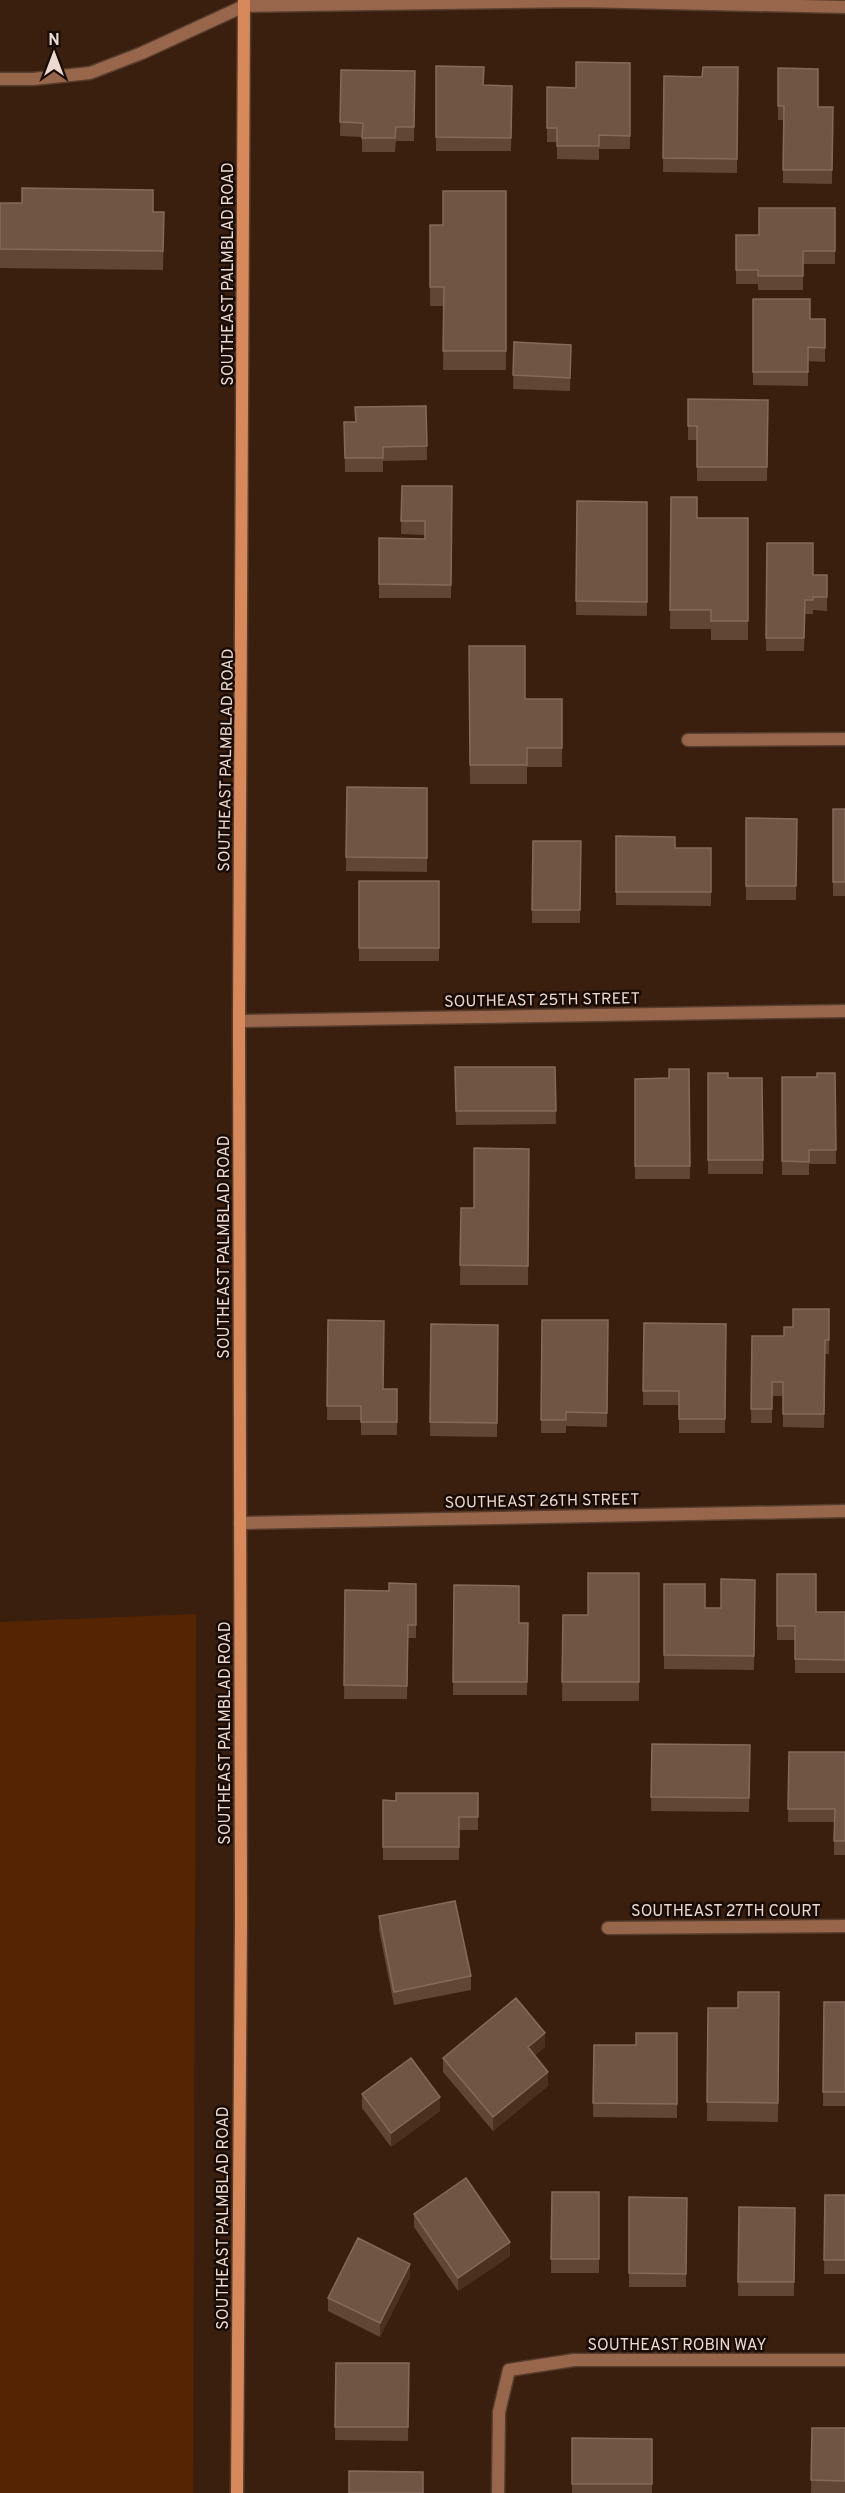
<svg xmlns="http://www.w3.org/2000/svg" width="845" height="2493" font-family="Overpass,sans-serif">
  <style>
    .green { fill: #552503 }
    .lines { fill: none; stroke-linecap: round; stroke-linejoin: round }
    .street-casing { stroke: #563d2e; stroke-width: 15 }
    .secondary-casing { stroke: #563d2e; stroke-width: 15 }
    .street { stroke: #98664b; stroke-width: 12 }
    .secondary { stroke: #d8895c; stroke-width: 12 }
    .wall { fill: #614535 }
    .shaded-wall { fill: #4b2f1f }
    .building { fill: #705545; stroke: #846a5b; stroke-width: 1.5 }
    .labels { text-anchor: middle; stroke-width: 5; stroke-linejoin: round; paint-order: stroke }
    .street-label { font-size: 16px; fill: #ecd9cf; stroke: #190c06 }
  </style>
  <rect width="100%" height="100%" fill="#3a1f0f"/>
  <!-- green -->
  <path class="green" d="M196 1614 193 2493H0V1622Z"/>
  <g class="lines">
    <defs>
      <path id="street" d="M0 79H33L90 73 142 53 244 6 581 1 845 7
        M688 740 845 739
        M239 1021 845 1011
        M240 1523 845 1511
        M608 1928 845 1926
        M498 2493 499 2412 509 2370 574 2360H845"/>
      <path id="secondary" d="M237 2493 241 1916 239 1021 244 0"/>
    </defs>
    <!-- street casing -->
    <use href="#street" class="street-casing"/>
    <!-- secondary casing -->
    <use href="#secondary" class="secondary-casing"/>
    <!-- street -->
    <use href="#street" class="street"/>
    <!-- secondary -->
    <use href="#secondary" class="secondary"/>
  </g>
  <!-- wall -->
  <path class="wall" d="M630 63V149H599V160L557 159V142H547V87L576 88Z
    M436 66 484 85 512 86 511 151H436Z
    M738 67 737 173 663 172 664 76 702 77Z
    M778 68 818 107H833L832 184 783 183V120H778Z
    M341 70 415 71 414 141H396L395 152H362V137L340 136Z
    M506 191V370H443L444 306H430V225H443Z
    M0 203 153 212 164 231 163 270 0 268Z
    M835 208V264H803V290H758V284H736V270L759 235Z
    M753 299 810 319H825V362L808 361V386L753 385Z
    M514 342 571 345 570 391 513 389Z
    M688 399 768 400 767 481H697V440H688Z
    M426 406 427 460 383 461V472H345L344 422H355Z
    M402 486H452L451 598H379V538L425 539V535L401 534Z
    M671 497 697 518H748V640H711V629H670Z
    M577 501 647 502V616L576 615Z
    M767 543 813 575H827V611L813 610V614H805L804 651H766Z
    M469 646 525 699H562V767H527V784H470Z
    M347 787 427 788V872L346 871Z
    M833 809H845V896H833Z
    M746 818 797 819 796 900H746Z
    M616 836 675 848H711V906L616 905Z
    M533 841H581L580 923H532Z
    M359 881H439V961H359Z
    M455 1067H555L556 1124 456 1125Z
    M689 1069 690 1179H635V1079L669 1078Z
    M708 1073 728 1078H762L763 1174H708Z
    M835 1073 836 1164H809V1175H782V1077H817Z
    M529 1149 528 1285H460L461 1208H474Z
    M829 1309V1354H825L824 1428 783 1427V1396H772V1423H751L752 1336H784L793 1327Z
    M328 1320 383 1389H397V1435H361V1420H327Z
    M542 1320H608L607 1427 566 1426V1433H541Z
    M644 1323 726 1324 725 1433H679V1405H643Z
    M431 1324 498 1325 497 1437 430 1436Z
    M639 1573V1701H562L563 1615H588Z
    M777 1574 816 1612H845V1673H795V1640H777Z
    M755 1580 754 1670 664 1669V1584L705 1608H721Z
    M416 1584V1638H408L407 1699H344L345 1590 389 1591Z
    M454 1585 519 1623H528L527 1695H453Z
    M652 1744 750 1745 749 1812 651 1811Z
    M789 1752H845V1855H834V1822H788Z
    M478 1793V1830H459V1860H383V1800L396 1801Z
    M379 1916 471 1976V1990L394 2005 379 1930Z
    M779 1992 778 2122 707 2121 708 2008H738Z
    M824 2002H845V2106H823Z
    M677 2033V2118L593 2117 594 2045H636Z
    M545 2047 534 2056 548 2086 493 2131 443 2072V2058Z
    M362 2094 440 2111 391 2147 362 2108Z
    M552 2192H599V2273H551Z
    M825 2195H845V2274H824Z
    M629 2197 687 2198 686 2287H629Z
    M739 2207 795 2208 794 2296H738Z
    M414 2214 510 2256 458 2291 414 2227Z
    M410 2277 380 2337 328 2311V2298Z
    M336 2363H409L408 2441 335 2440Z
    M812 2428H845V2493H811Z
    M572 2438 652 2439V2493H572Z"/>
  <!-- shaded-wall -->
  <path class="shaded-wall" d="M545 2033V2047L528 2061V2047Z
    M548 2072V2086L493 2131V2117Z
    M440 2097V2111L391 2147V2133Z
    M510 2242V2256L458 2291V2278Z
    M410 2264V2277L380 2337V2323Z"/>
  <!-- building -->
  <path class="building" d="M576 62 630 63V136L599 135V146H557V128H547V87L576 88Z
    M436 66 484 67 483 85 512 86 511 138 436 137Z
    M703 67H738L737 159 663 158 664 76 702 77Z
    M778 68 818 69V107H833L832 170H783L784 106H778Z
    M341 70 415 71 414 127H396L395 138H362L363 123 340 122Z
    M22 188 153 190V212H164L163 251 0 249V203H22Z
    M443 191H506V351H443L444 287H430V225H443Z
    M759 208H835V251H803V276H758V270H736V235H759Z
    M753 299H810V319H825V348L808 347V372H753Z
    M514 342 571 345 570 378 513 375Z
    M688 399 768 400 767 467H697V426H688Z
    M426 406 427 446 383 447V458H345L344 422H356L355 407Z
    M402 486H452L451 585 379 584V538L425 539V521H401Z
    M671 497H697V518H748V621H711V610H670Z
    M577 501 647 502V602L576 601Z
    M767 543H813V575H827V597H813V600H805L804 638H766Z
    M469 646H525V699H562V748H527V765H470Z
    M347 787 427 788V858L346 857Z
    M833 809H845V882H833Z
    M746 818 797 819 796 886H746Z
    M616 836 675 837V848H711V892H616Z
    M533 841H581L580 910H532Z
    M359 881H439V948H359Z
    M455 1067H555L556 1111H456Z
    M669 1069H689L690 1166H635V1079L669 1078Z
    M708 1073H728V1078H762L763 1160H708Z
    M817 1073H835L836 1150H809V1162L782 1161V1077H817Z
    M474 1148 529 1149 528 1266 460 1265 461 1208H474Z
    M793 1309H829V1340H825L824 1414H783V1382H772V1409H751L752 1336H784V1327H793Z
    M328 1320 384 1321 383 1389H397V1422H361V1406H327Z
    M542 1320H608L607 1413 566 1412V1420H541Z
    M644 1323 726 1324 725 1419H679V1391H643Z
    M431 1324 498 1325 497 1423 430 1422Z
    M588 1573H639V1682H562L563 1615H588Z
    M777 1574H816V1612H845V1660L795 1659V1626H777Z
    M721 1579 755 1580 754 1656 664 1655V1584H705V1608H721Z
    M389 1583 416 1584V1625H408L407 1686 344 1685 345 1590 389 1591Z
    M454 1585 519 1586V1623H528L527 1682H453Z
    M652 1744 750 1745 749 1798 651 1797Z
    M789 1752H845V1841H834L835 1809H788Z
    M396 1793H478V1817H459V1847H383V1800L396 1801Z
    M455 1901 471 1976 394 1992 379 1916Z
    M738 1992H779L778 2103 707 2102 708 2008H738Z
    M516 1998 545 2033 528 2047 548 2072 493 2117 443 2058Z
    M824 2002H845V2092H823Z
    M636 2033H677V2104L593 2103 594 2045H636Z
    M411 2058 440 2097 391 2133 362 2094Z
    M466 2178 510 2242 458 2278 414 2214Z
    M552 2192H599V2259H551Z
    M825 2195H845V2260H824Z
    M629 2197 687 2198 686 2274 629 2273Z
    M739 2207 795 2208 794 2282H738Z
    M358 2238 410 2264 380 2323 328 2298Z
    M336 2363H409L408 2427H335Z
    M812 2428H845V2481L811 2480Z
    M572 2438 652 2439V2484H572Z
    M349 2471 423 2472V2493H349Z"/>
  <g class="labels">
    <!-- street labels -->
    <g class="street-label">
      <text transform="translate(227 274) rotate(-90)" y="6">SOUTHEAST PALMBLAD ROAD</text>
      <text transform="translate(225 760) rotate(-89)" y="6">SOUTHEAST PALMBLAD ROAD</text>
      <text transform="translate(542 999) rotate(-1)" y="6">SOUTHEAST 25TH STREET</text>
      <text transform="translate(223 1247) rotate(-90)" y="6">SOUTHEAST PALMBLAD ROAD</text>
      <text transform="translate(542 1500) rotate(-1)" y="6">SOUTHEAST 26TH STREET</text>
      <text transform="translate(224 1733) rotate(-90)" y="6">SOUTHEAST PALMBLAD ROAD</text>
      <text x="726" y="1916">SOUTHEAST 27TH COURT</text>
      <text transform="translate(222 2218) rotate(-90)" y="6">SOUTHEAST PALMBLAD ROAD</text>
      <text x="677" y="2350">SOUTHEAST ROBIN WAY</text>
    </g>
  </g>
  <!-- north arrow -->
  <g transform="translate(54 54)" stroke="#190c06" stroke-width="4.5" paint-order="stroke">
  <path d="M0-4.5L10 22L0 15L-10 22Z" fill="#ecd9cf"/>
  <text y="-9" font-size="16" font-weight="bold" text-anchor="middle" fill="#ecd9cf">N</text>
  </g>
</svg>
